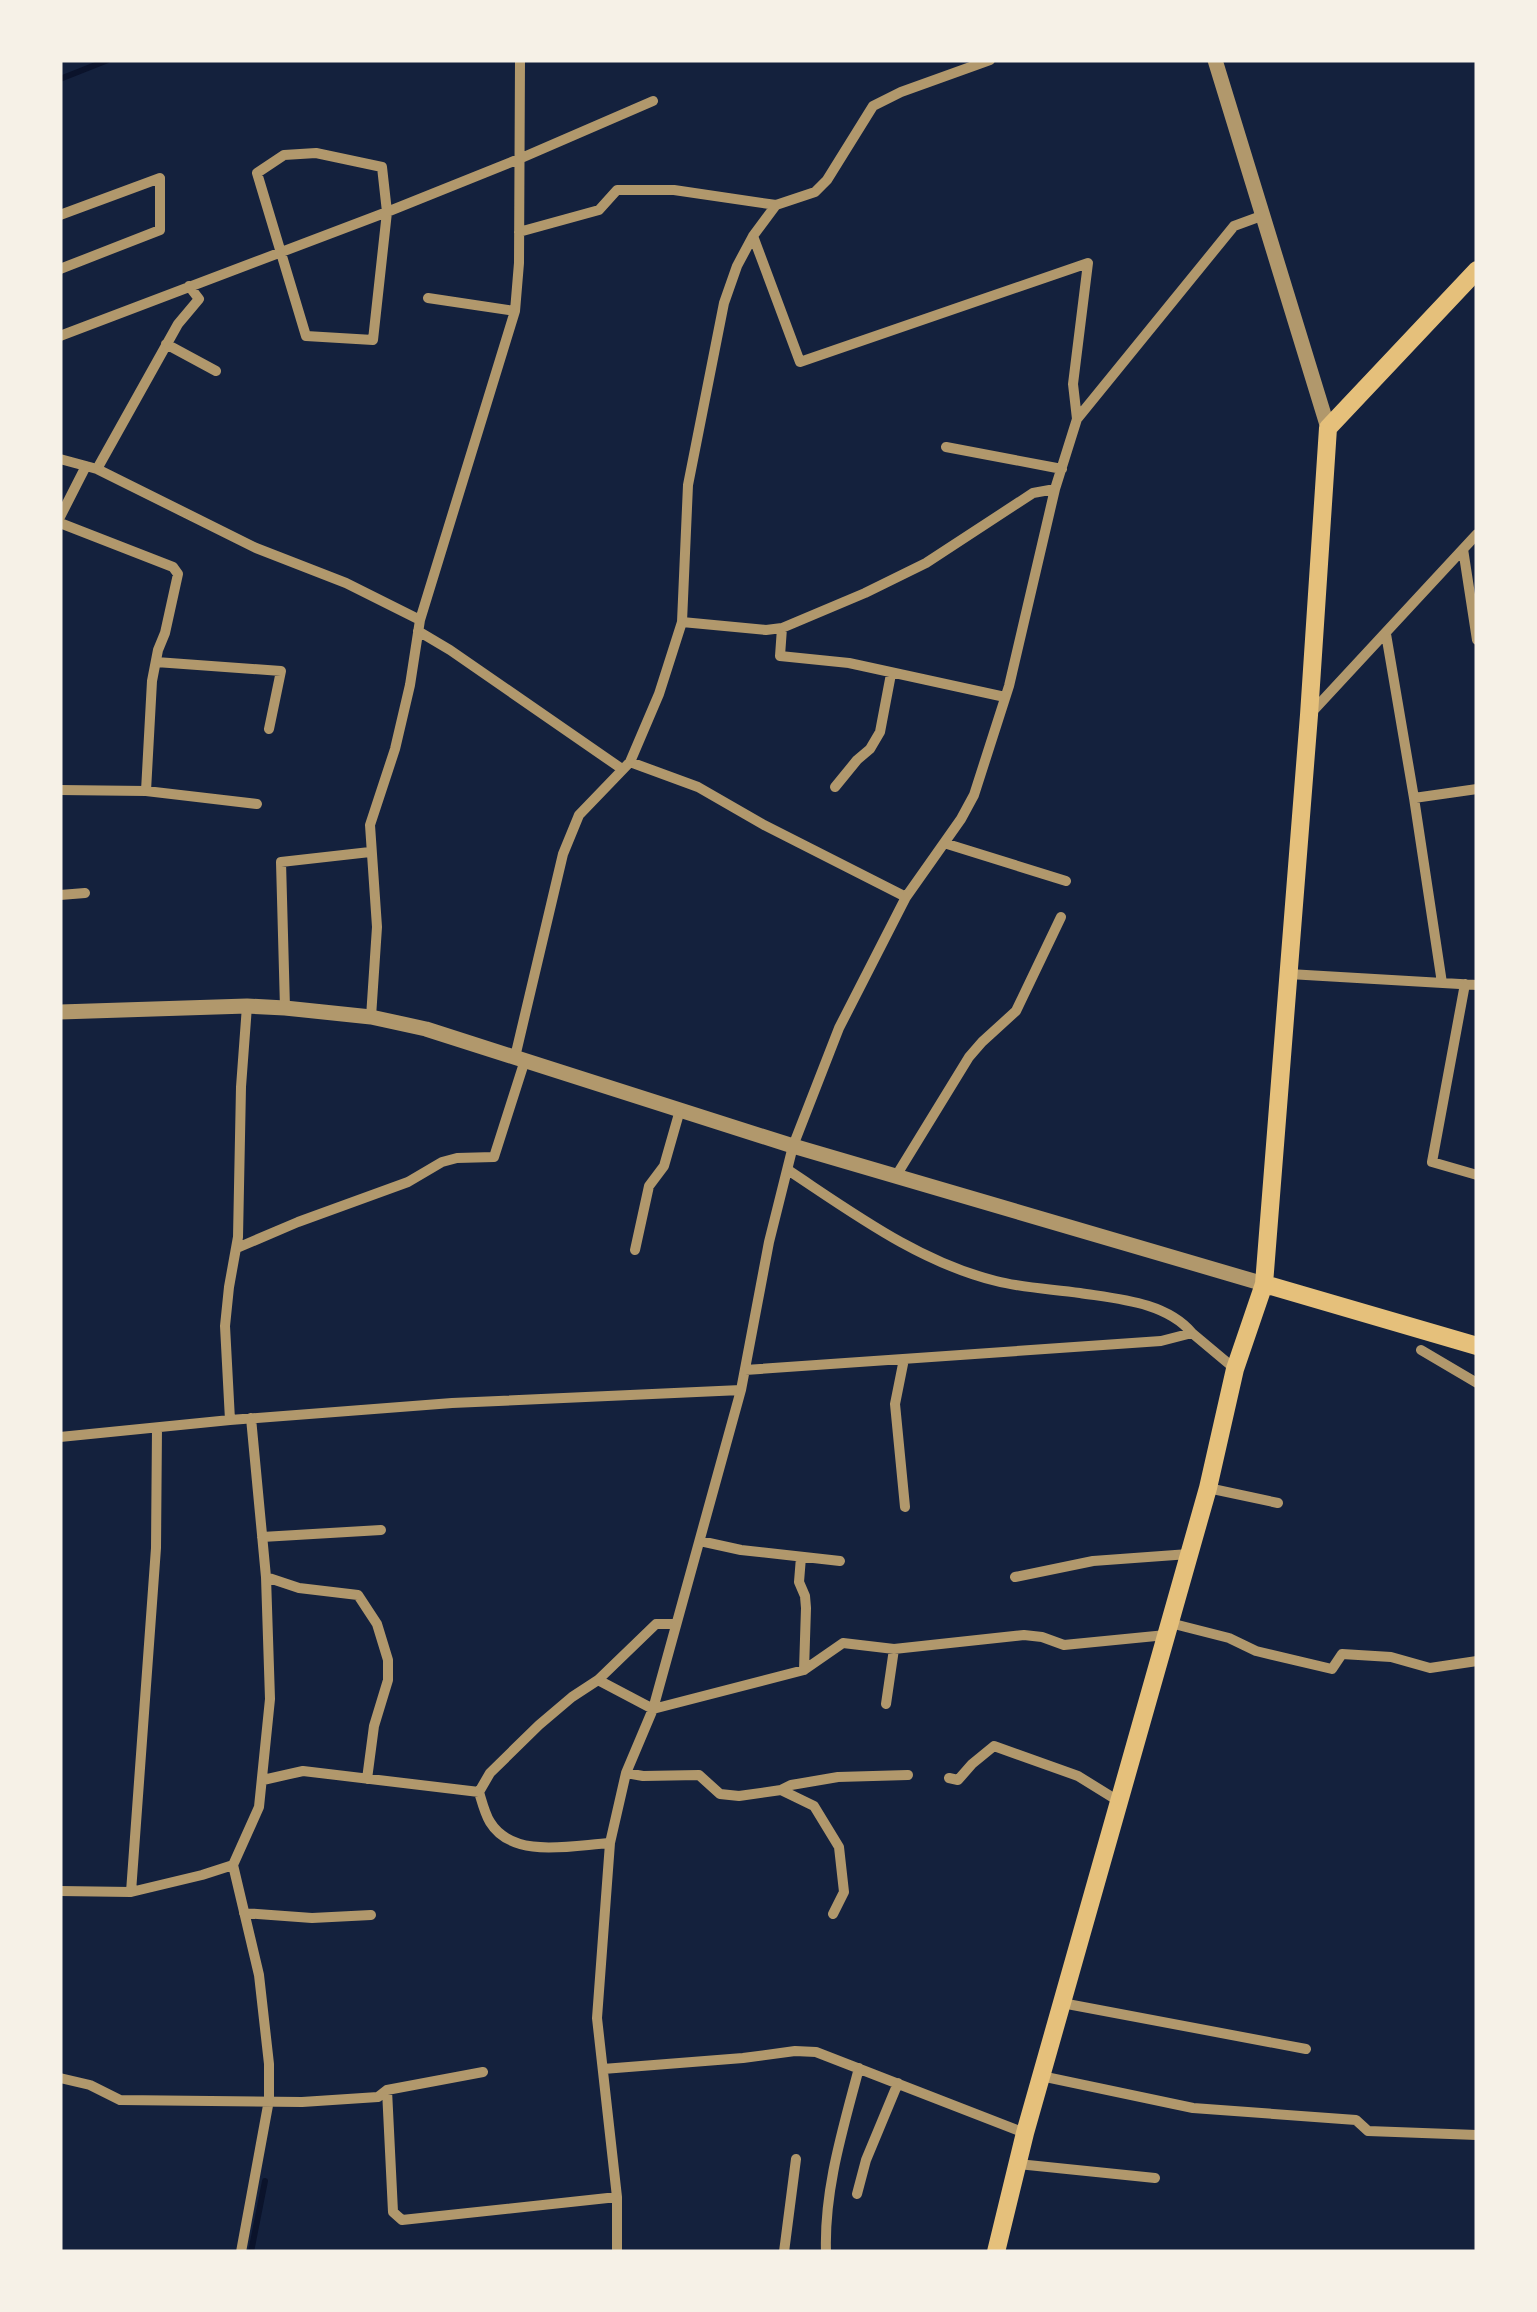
<svg xmlns="http://www.w3.org/2000/svg" width="1537" height="2312" font-family="'Fira Sans',sans-serif">
  <style>
    .lines { fill: none; stroke-linecap: round; stroke-linejoin: round }
    .stream { stroke: #0b132b; stroke-width: 6 }
    .minor { stroke: #b1986c; stroke-width: 10 }
    .tertiary { stroke: #b1986c; stroke-width: 15 }
    .primary { stroke: #e5c07b; stroke-width: 18 }
  </style>
  <rect width="100%" height="100%" fill="#14213d"/>
  <g class="lines">
    <!-- stream -->
    <path class="stream" d="M60 79 108 60
      M251 2252 265 2181"/>
    <!-- minor -->
    <path class="minor" d="M316 153 382 167 387 212 373 340 306 336 257 173 284 155Z
      M60 215 160 178V230L60 269
      M519 232 599 210 617 190H674L776 205
      M753 236 800 362 1088 263 1073 384 1077 419
      M428 298 515 311
      M60 336 387 212 519 159 653 101
      M166 344 216 371
      M946 447 1062 469
      M60 459 97 469 256 548 346 583 420 620
      M97 469 178 324 199 299 189 286
      M60 517 86 466
      M60 523 173 567 178 574 165 633 158 650 152 681 146 791
      M1463 549 1477 640
      M682 622 766 630 782 628 865 593 926 563 1033 493 1055 489
      M782 628 780 656 849 663 1005 697
      M418 631 450 650 622 769
      M1386 634 1414 798 1442 983
      M156 662 281 671 269 729
      M1311 713 1477 534
      M630 762 698 787 764 825 906 897
      M835 787 857 760 870 749 880 732 891 674
      M60 790 146 791 257 804
      M1414 798 1477 789
      M944 843 1066 881
      M60 895 85 893
      M1289 974 1477 985
      M1465 984 1432 1162 1477 1175
      M285 1008 281 862 370 852
      M371 1017 377 927 370 825 395 749 410 685 420 620 515 311 519 263 520 60
      M515 1057 563 854 579 815 630 762 659 694 682 622 688 485 724 303 737 266 753 236 776 205 815 192 827 180 873 106 901 92 990 60
      M788 1170C853 1213 919 1262 996 1281 1023 1288 1052 1289 1080 1293 1118 1299 1166 1302 1192 1333
      M896 1176 969 1057 982 1042 1016 1011 1061 917
      M237 1248 298 1222 408 1182 442 1162 457 1158 494 1157 525 1060
      M635 1250 649 1186 664 1166 680 1110
      M1421 1350 1477 1383
      M904 1359 895 1404 905 1507
      M745 1370 1161 1341 1192 1333 1235 1369
      M230 1420 225 1326 229 1287 238 1237 241 1087 247 1006
      M60 1437 230 1420 452 1403 741 1390
      M1208 1488 1278 1503
      M262 1537 381 1530
      M700 1541 741 1550 840 1561
      M801 1557 799 1582 805 1596 806 1608 804 1670
      M266 1577 299 1588 358 1595 377 1624 388 1660V1680L374 1726 367 1779
      M1015 1577 1093 1561 1189 1554
      M1170 1623 1229 1638 1256 1651 1332 1669 1342 1654 1391 1657 1430 1668 1477 1661
      M598 1680 653 1709 804 1670 843 1643 894 1649 1024 1635 1042 1637 1064 1645 1166 1635
      M886 1704 894 1649
      M626 1773 643 1776 699 1775 720 1794 739 1796 781 1790 791 1785 838 1777 908 1775
      M949 1778 958 1780 972 1764 994 1746 1078 1776 1120 1802
      M263 1780 303 1771 479 1792 490 1773 539 1725 572 1697 598 1680 656 1624H676
      M781 1790 814 1806 839 1847 844 1892 833 1914
      M479 1792C482 1802 485 1814 490 1822 513 1860 573 1845 610 1843
      M60 1891 131 1892 202 1875 233 1865
      M131 1892 156 1548 157 1428
      M244 1913 312 1918 371 1915
      M1062 2003 1306 2049
      M603 2069 743 2058 795 2051 816 2052 1025 2133
      M1041 2076 1193 2108 1356 2120 1368 2131 1477 2135
      M60 2078 90 2085 120 2100 302 2102 378 2097 387 2090 483 2072
      M387 2090 393 2212 402 2220 617 2197
      M1018 2164 1155 2178
      M857 2194 866 2160 898 2083
      M241 2252 269 2100V2064L259 1975 233 1865 259 1807 270 1699 266 1577 251 1418
      M617 2252V2197L597 2018 610 1843 626 1773 653 1709 741 1390 769 1242 793 1146 839 1028 906 897 961 819 974 795 1009 686 1055 489 1077 419 1234 226 1264 215
      M784 2252 796 2159
      M826 2252C824 2189 843 2129 859 2068"/>
    <!-- tertiary -->
    <path class="tertiary" d="M1215 60 1328 428
      M60 1012 247 1006 285 1008 371 1017 426 1029 793 1146 1264 1284"/>
    <!-- primary -->
    <path class="primary" d="M1264 1284 1477 1346
      M996 2252 1025 2133 1208 1488 1235 1369 1264 1284 1309 715 1328 428 1477 270"/>
  </g>
  <!-- border -->
  <rect width="1537" height="2312" fill="none" stroke="#f6f1e7" stroke-width="125"/>
</svg>
